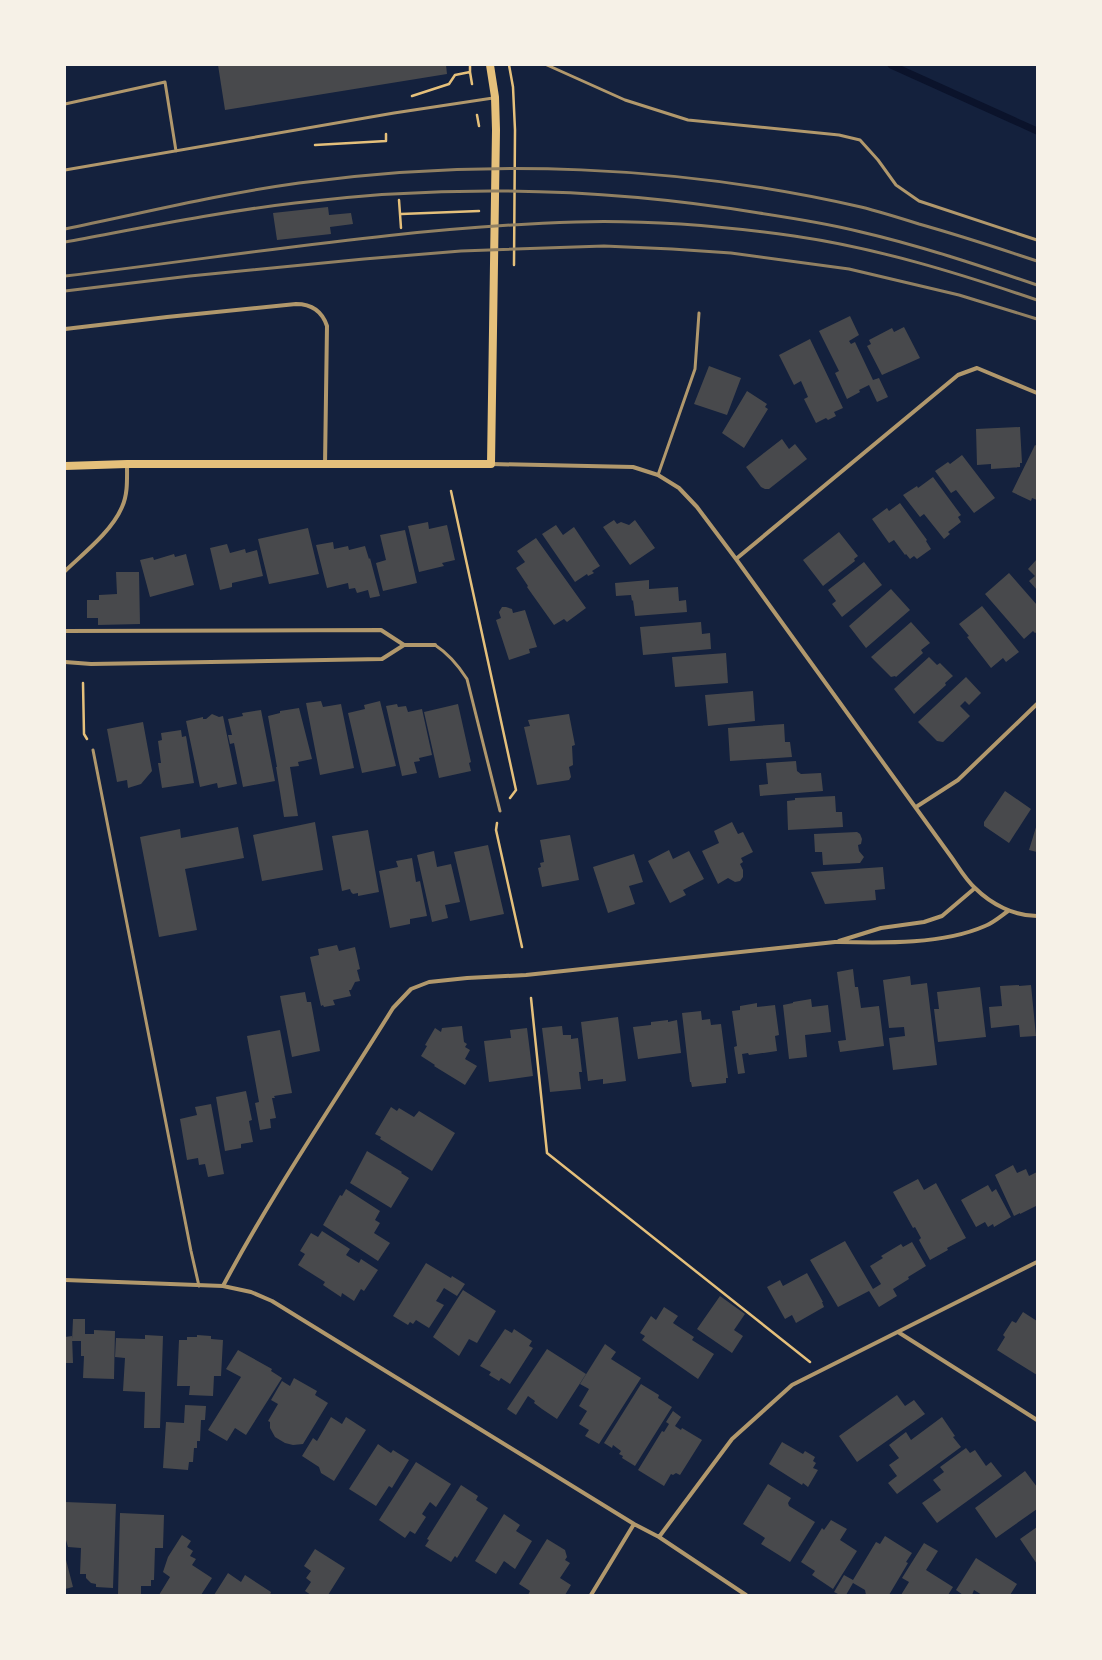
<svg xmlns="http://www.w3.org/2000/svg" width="1102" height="1660" font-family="'Crimson Pro',serif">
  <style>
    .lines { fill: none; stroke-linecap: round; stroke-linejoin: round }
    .stream { stroke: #0b132b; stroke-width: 7 }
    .building { fill: #48494c }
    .path { stroke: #e5c07b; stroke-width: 2.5 }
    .service { stroke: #b1986c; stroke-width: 3 }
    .minor { stroke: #b1986c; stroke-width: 4 }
    .secondary { stroke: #e5c07b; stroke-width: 8 }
    .rail { stroke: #918062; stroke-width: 3 }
  </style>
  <rect width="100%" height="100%" fill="#14213d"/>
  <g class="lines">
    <!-- stream -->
    <path class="stream" d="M891 65 1037 131"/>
  </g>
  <!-- building -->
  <path class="building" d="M218 65H446L447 74 225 110Z
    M328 207 329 215 351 213 353 224 330 227 331 234 277 240 273 213Z
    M850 316 859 335 849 341 851 344 855 342 873 380 879 378 888 397 877 402 869 385 859 390 860 392 847 399 835 373 839 371 819 331Z
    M904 327 920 358 882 375 867 346 871 344 869 340 892 328 894 332Z
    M810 339 843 408 834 412 836 416 828 420 826 418 816 423 804 399 808 397 801 381 794 385 779 355Z
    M709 366 741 378 727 415 694 404Z
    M747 391 767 404 765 407 768 409 744 448 722 433Z
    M1020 427 1022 463H1020V467L991 469V464L977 465 976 429Z
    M782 439 789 449 795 444 807 459 769 489H765L761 487 746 467Z
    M1035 445 1037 446V500L1032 498 1031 501 1012 492Z
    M962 455 995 498 974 513 956 490 951 493 935 471 948 462 950 464Z
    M933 477 961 515 958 517 961 522 948 532 950 534 944 539 924 514 920 517 903 495 917 486 918 488Z
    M900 503 927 540 926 541 931 549 917 559 914 556 910 559 906 554 905 555 894 540 889 543 872 519 887 508 889 511Z
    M614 520 617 524 621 522 629 525 635 520 655 548 630 565 603 527Z
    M428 522 429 529 447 525 455 560 442 563 444 566 419 572 408 526Z
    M556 525 563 535 574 527 600 566 592 571 594 573 588 576 587 574 575 582 542 534Z
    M308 528 319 574 269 584 258 539Z
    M405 530 417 583 383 591 376 563 386 560 380 535Z
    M839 532 858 556 854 559 855 561 823 586 803 560Z
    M536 538 586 608 567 622 564 619 554 625 527 587 528 586 516 568 525 562 517 551Z
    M333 542 334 549 348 546 349 550 365 546 369 559 370 558 380 596 370 598 368 590 357 593 355 588 349 589 348 583 327 588 316 545Z
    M227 544 230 553 245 549 246 553 257 550 263 576 232 583V587L220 590 210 548Z
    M174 554 175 557 186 554 194 585 150 597 140 560 153 557 154 560Z
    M1037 559V590L1029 581 1035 576 1028 569Z
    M864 562 882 585 842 617 832 604 836 601 828 590Z
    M116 572H139L140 624 98 625V618H87V600H99V595L117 594Z
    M1009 573 1037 605V632L1035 633 1033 631 1024 639 985 594Z
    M649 580V589L678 587 679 601 686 600 687 612 635 616 633 600 632 601 631 595 616 596 615 583Z
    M891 589 910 610 866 648 849 626Z
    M982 606 1019 652 1006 662 1003 658 991 668 967 637 969 636 959 624Z
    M502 607H506L512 609 513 613 525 610 537 647 529 649 530 653 509 660 496 620 501 618 499 612Z
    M701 622 702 634 710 633 711 649 643 655 640 627Z
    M911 622 930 643 921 650 923 653 896 677 895 676 891 677 871 657Z
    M726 653 728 683 675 687 672 657Z
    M929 657 937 665 940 663 953 676 945 683 946 685 914 714 894 689Z
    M966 677 981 693 969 705 965 701 960 706 970 716 943 742 937 741 918 722Z
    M753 691 755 721 708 726 705 695Z
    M321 701 323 707 341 704 354 768 320 775 306 703Z
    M380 701 396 766 362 773 348 713 365 709 364 705Z
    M397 704 398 707 406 706 408 712 422 709 432 755 419 758 420 761 414 762 417 773 402 776 386 706Z
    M458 704 471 762 469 763 471 771 439 778 424 712Z
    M299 708 312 759 298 762 299 766 290 767 298 816 284 817 276 767H277L268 716 280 713V711Z
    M261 710 275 781 243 787 234 743 230 744 228 735H232L228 719 243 716 242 713Z
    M212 714 219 717 223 716 237 784 218 788 217 783 200 787 186 721 203 717V719H206Z
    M569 714 575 745 572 746 573 765 569 767 571 777 569 780 537 785 524 727 530 726 528 720Z
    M143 722 152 771 141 784 128 788 127 780 117 782 107 729Z
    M784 724 785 742H790L792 757 730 761 728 728Z
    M181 730 182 737 186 736 194 783 162 788 158 763H161L158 741 162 740 161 733Z
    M796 761 797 771 801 774 821 773 823 791 760 796 759 785 768 784 766 763Z
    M1005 791 1031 809 1009 843 984 826V822Z
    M835 796 836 812H842L843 827 788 830 787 801 795 800V798Z
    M315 822 323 870 262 881 253 835Z
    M732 822 738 834 743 832 753 852 741 858 743 862 740 864 743 870V877L740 881 735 882 728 878 718 884 702 851 719 843 714 831Z
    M1037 824V852L1029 850Z
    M238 827 244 858 185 869 197 930 159 937 140 837 180 829 181 838Z
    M368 830 379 892 358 896V893L353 894 351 892 350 889 342 891 332 836Z
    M857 832 860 834 862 839 861 844 858 845 859 851 864 857 860 863 823 865 822 852H815L814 834Z
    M570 835 579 880 542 887 538 868 541 867 540 863 544 862 540 840Z
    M488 845 504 914 470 921 454 852Z
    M669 850 673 859 689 851 704 879 683 890 686 895 670 903 648 861Z
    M434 851 437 867 451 864 460 902 445 905 448 918 432 922 417 855Z
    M634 854 643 882 629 886 635 904 608 913 593 867Z
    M412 858 416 882 420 881 427 916 410 919V924L390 928 379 871 398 867 396 861Z
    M883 867 885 889 875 890 876 900 825 904 811 872Z
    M337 945 339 951 355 947 360 969 357 970 360 981 355 982 351 990H349L351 996 333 1000 335 1005 324 1007 323 1005 321 1006 310 957 319 955 318 949Z
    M853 969 855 987H858L861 1008 879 1006 884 1046 840 1052 838 1041 846 1040 837 972Z
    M910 976 911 985 927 983 937 1065 893 1070 889 1038 905 1036 904 1027 889 1028 883 980Z
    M1019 985V986L1031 985 1036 1036 1020 1037 1019 1025 991 1028 989 1007 1002 1006 1000 986Z
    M980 987 986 1037 938 1042 934 1009H939L937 992Z
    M305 992 307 1002H311L320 1051 292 1057 280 996Z
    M811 999 812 1007 828 1005 831 1032 805 1035 807 1057 789 1059 783 1005 793 1003V1002Z
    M757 1003V1007L775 1005 779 1035 775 1036 777 1051 749 1055 748 1053 742 1054 745 1073 738 1074 734 1047 737 1046 732 1011 740 1010V1006Z
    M701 1011 702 1020 710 1019 711 1025 721 1024 728 1078H726V1083L692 1087 691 1082H690L682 1013Z
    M618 1017 626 1081 603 1084V1079L588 1081 581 1022Z
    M668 1020V1022L677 1020 681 1053 638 1059 633 1027 651 1025V1022Z
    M462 1026 464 1042 467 1044 465 1047 470 1050 465 1059 477 1066 465 1085 434 1066 435 1065 421 1056 427 1046 425 1045 435 1028 441 1032 442 1028Z
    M562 1026 563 1035H571V1039L578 1038 582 1072H579L581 1089 550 1092 542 1028Z
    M527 1028 533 1076 489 1082 484 1041 511 1038 510 1030Z
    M280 1030 292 1093 274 1096 275 1098H272L276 1118 270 1119 271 1128 260 1130 255 1103 259 1102 247 1036Z
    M246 1091 252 1120 249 1121 253 1142 241 1144V1148L225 1151 216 1097Z
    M211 1104 224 1174 208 1177 205 1164 199 1165 198 1158 187 1160 180 1119 197 1115 195 1107Z
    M391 1107 397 1111 399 1108 414 1117 419 1111 455 1133 432 1171 380 1139 381 1137 375 1134Z
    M367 1151 402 1172 401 1173 409 1178 391 1208 350 1183Z
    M1013 1165 1017 1173 1026 1169 1029 1176 1037 1172 1036 1206 1020 1214V1213L1014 1216 995 1175Z
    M918 1179 924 1190 936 1183 966 1238 947 1248 948 1250 930 1260 919 1240 921 1238 915 1227 913 1228 893 1192Z
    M988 1185 992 1192 996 1189 1011 1217 994 1227 993 1224 988 1227 985 1222 976 1227 961 1200Z
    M346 1189 380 1211 375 1220 380 1223 374 1233 390 1243 378 1261 323 1225 340 1195 342 1196Z
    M322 1231 350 1249 346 1255 359 1263 361 1259 378 1270 364 1291 361 1289 354 1301 342 1293 341 1297 323 1285 325 1282 298 1265 305 1254 300 1251 311 1233 318 1237Z
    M845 1241 873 1289 881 1284 870 1266 883 1258 881 1256 901 1244 903 1247 912 1242 926 1266 908 1277 909 1279 893 1289 897 1296 879 1307 869 1291 838 1307 810 1260Z
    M426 1263 451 1278 452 1276 465 1284 457 1296 444 1288 436 1301 444 1305 429 1328 416 1320 413 1324 410 1322 408 1325 393 1316Z
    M807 1273 823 1302H822L824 1307 796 1323 792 1315 785 1319 767 1287 780 1280 783 1286Z
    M463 1290 496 1311 477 1343 469 1339 459 1356 433 1337Z
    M720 1296 745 1314 734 1330 743 1336 732 1353 697 1329Z
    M664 1307 678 1316 673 1323 694 1337 692 1340 714 1354 698 1379 642 1340 645 1336 640 1333 651 1316 656 1320Z
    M1023 1312 1037 1321V1375L997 1350 1005 1337 1003 1335 1012 1321 1016 1323Z
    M73 1319H85V1334H94V1330L115 1331 114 1379 83 1378 84 1356H81V1341H72Z
    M505 1329 512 1333 514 1329 532 1341 529 1346 533 1348 510 1384 501 1378 499 1381 489 1375 491 1372 480 1366Z
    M145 1335 163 1336 160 1428H144L145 1392 123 1391 125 1358 115 1357 116 1338 145 1339Z
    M197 1335 211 1336V1339L223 1340 221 1376H214L213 1396 189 1395 190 1386H177L179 1340H187V1337H197Z
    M72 1336 73 1363H65V1337Z
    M605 1344 616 1352 611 1359 641 1378 599 1444 585 1436 589 1430 579 1424 587 1411 579 1406 589 1389 580 1384Z
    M547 1349 586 1374 557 1419 542 1409 534 1403 535 1401 528 1396 516 1415 507 1409Z
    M238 1350 272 1369 271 1371 282 1378 246 1435 235 1428 227 1441 208 1430 241 1377 226 1369Z
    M294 1378 317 1391 315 1395 328 1403 303 1444 293 1445 285 1443 275 1437 270 1428V1422L268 1421 278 1404 271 1400 282 1381 290 1386Z
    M641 1384 659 1395 658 1398 672 1407 635 1466 622 1458 623 1456 619 1454 621 1451 613 1445 612 1448 604 1443Z
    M897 1395 905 1406 914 1400 925 1414 857 1462 839 1436Z
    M185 1405 206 1406 205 1420H201L200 1441H197V1448H194L193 1462H189L188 1470 163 1468 166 1422 184 1423Z
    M673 1411 681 1417 675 1426 681 1430 682 1428 702 1440 680 1475 676 1473 673 1475 671 1474 664 1486 638 1470 662 1431 664 1432 669 1424 666 1422Z
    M331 1417 342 1424 346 1417 366 1430 334 1481 321 1473 319 1467 302 1456 313 1438 317 1441Z
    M942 1417 955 1436 953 1437 961 1447 897 1494 888 1483 897 1476 889 1465 899 1458 889 1445 906 1432 911 1440Z
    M782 1442 803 1454 805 1451 815 1457 813 1461 816 1463 813 1468 818 1470 808 1487 803 1483 802 1485 769 1464Z
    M378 1444 391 1453 393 1450 409 1460 392 1488 389 1486 376 1506 349 1489Z
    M966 1448 970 1453 975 1450 986 1466 991 1462 1002 1476 937 1523 922 1503 941 1490 933 1480 944 1472 940 1467Z
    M416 1462 451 1484 436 1507 430 1502 422 1514 426 1517 415 1534 410 1531 405 1538 379 1520Z
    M1025 1471 1037 1487V1509L996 1538 975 1508Z
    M768 1484 791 1498 788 1503 789 1506 815 1522 790 1562 761 1544 765 1538 743 1524Z
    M461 1485 478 1496 476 1500 488 1508 457 1558 455 1556 451 1562 425 1546 429 1540 427 1539Z
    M65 1502 116 1504 113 1588 96 1587V1584L91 1583 86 1578V1574H80L81 1548 68 1547 65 1537Z
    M120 1513 164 1515 163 1548H155L154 1580H151V1586H141V1595H118Z
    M504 1514 520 1525 516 1531 532 1541 515 1569 504 1561 496 1574 475 1561Z
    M831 1520 847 1529 840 1540 857 1551 833 1589 812 1575 815 1571 801 1562 822 1528 824 1530Z
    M1037 1527V1564L1020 1539Z
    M182 1535 191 1541 187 1547 193 1551 190 1556 196 1559 192 1565 212 1578 201 1595H159L170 1577 163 1572 168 1557Z
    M885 1536 912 1553 906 1562 908 1563 889 1595H866L865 1590 853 1583 846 1595H840L834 1592 844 1575 853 1580 876 1542 880 1544Z
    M547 1539 565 1550 567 1557 565 1560 570 1563 560 1578 571 1585 565 1595H528L530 1591 519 1584Z
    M924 1543 938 1551 926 1570 953 1587 948 1595H901L909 1582 902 1578Z
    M315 1549 345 1568 328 1595H311L305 1591 311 1582 306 1578 311 1571 304 1566Z
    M65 1556 73 1587 65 1589Z
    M976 1558 1017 1584 1010 1595 1001 1594 1000 1595H982L974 1590 972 1595H963L956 1590Z
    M228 1573 241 1582 245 1575 271 1592 270 1595H214Z"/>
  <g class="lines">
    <!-- path -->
    <path class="path" d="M509 65 513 87 515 130 514 265
      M470 72V65
      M412 96 449 84 455 75 470 72 472 84
      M477 115 479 126
      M315 145 386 141V134
      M399 200 401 228
      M401 214 479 211
      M451 491 516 790 510 798
      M83 683 84 734 87 739
      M497 823 496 830 522 947
      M531 998 547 1153 810 1362"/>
    <!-- service -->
    <path class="service" d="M547 65 625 100 688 120 839 135 860 140 878 160 896 185 919 201 1037 240
      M65 104 165 82 176 151
      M65 170 394 113 493 98
      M658 475 695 369 699 313
      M435 645C449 654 458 665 467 679L500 811
      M93 750 191 1251 199 1286"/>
    <!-- minor -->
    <path class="minor" d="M65 329 167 317 296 304C312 304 322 311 327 326L325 465
      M491 464 633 467 658 475 679 488 697 507 736 559 952 858C959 868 966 880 975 888 991 904 1014 916 1037 916
      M736 559 958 375 977 368 1037 393
      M65 571C84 553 112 531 122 507 128 494 127 479 127 464
      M65 631 381 630 404 645
      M65 662 91 664 382 659 404 645H435
      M916 807 958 780 1037 704
      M839 941 881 928 924 922 942 916 975 888
      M65 1280 223 1286 251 1292 272 1301 634 1524 659 1537 746 1595
      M223 1286C274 1190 336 1100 393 1008L411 989 429 982 467 978 526 975 835 942C881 943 942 945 985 926 993 923 1001 916 1008 911
      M898 1332 1037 1420
      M659 1537 732 1439 792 1385 1037 1262
      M591 1595 634 1524"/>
    <!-- secondary -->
    <path class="secondary" d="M65 466 127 464H491L496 130 495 97 490 65"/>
    <!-- rail -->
    <path class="rail" d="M65 229C143 213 220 194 299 183 484 158 679 165 861 207 881 212 900 218 919 224 958 235 998 248 1037 261
      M65 242C141 228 218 212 295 203 449 184 606 188 759 213 792 218 825 223 857 231 918 245 978 265 1037 285
      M65 276C235 256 405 227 576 222 648 220 722 226 794 236 877 248 958 273 1037 300
      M65 291 190 276 364 259 461 251 604 246 672 249 731 253 849 269 959 295 1037 319"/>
  </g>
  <!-- border -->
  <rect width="1102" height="1660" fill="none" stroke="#f6f1e7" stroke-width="132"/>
</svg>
